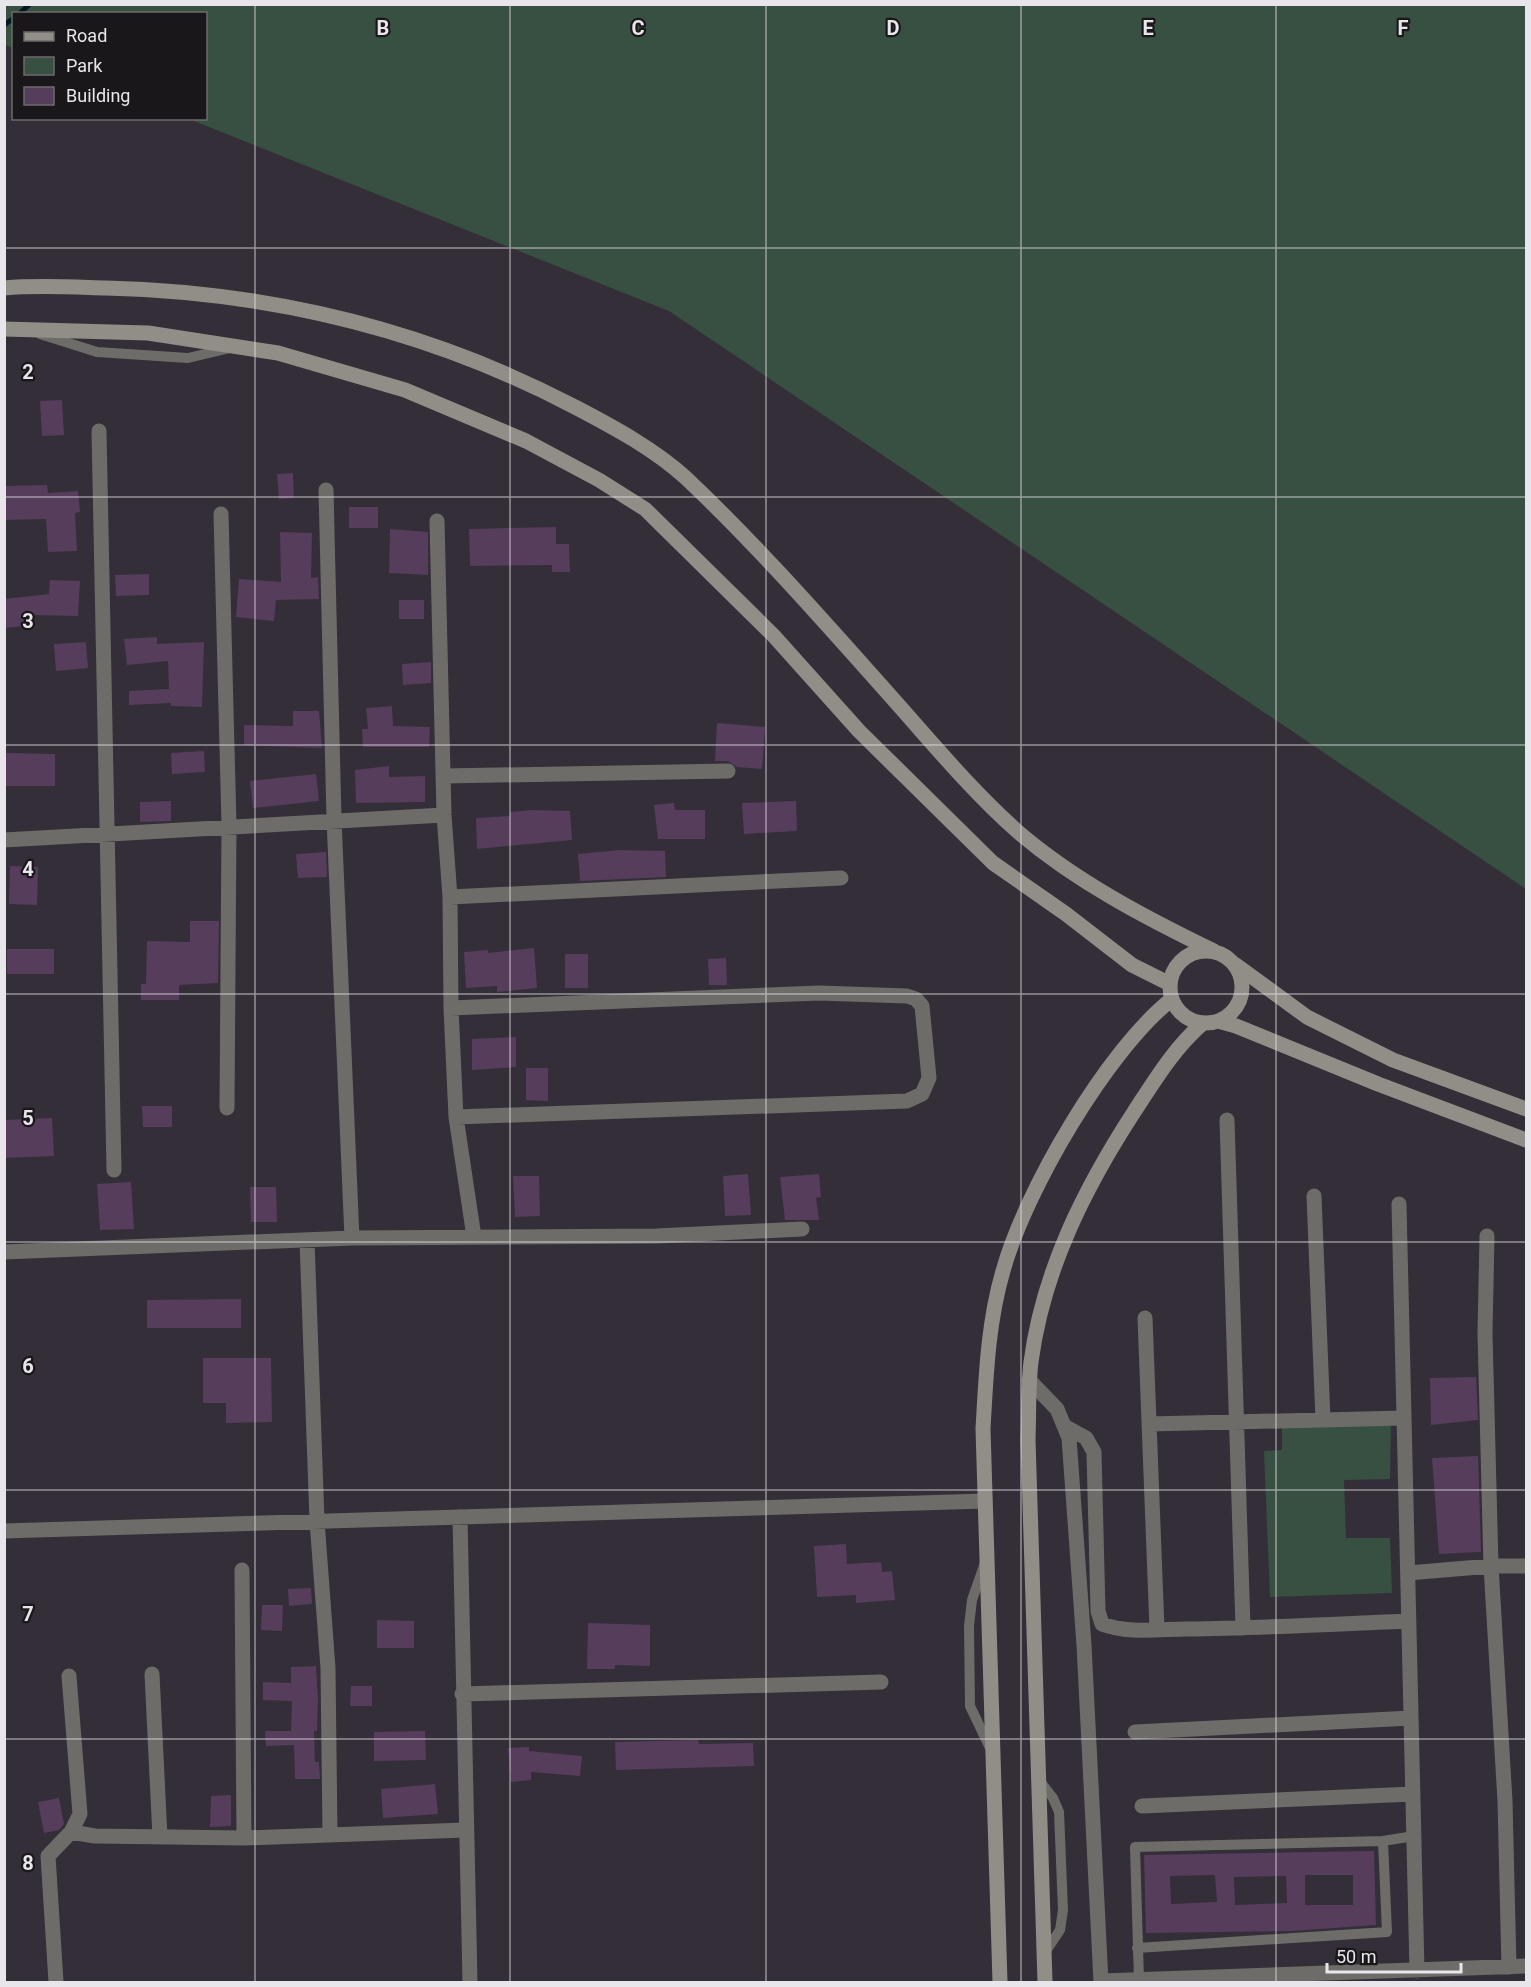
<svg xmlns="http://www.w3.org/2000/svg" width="1531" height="1987" font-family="Roboto,sans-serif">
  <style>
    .green { fill: #375042 }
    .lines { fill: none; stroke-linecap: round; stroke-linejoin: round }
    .stream { stroke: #021722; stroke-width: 5 }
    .building { fill: #563d5c; fill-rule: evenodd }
    .lane { stroke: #6e6c68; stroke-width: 10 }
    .street { stroke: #6e6c68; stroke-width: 15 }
    .secondary { stroke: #908e86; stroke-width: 15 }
    .grid { fill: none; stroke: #e9e6eb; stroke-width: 1.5; stroke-opacity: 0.55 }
    .grid-label { font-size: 20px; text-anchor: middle; font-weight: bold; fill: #e9e6eb; stroke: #1a171b; stroke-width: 4.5; stroke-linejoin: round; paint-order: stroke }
  </style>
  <rect width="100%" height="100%" fill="#332e37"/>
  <!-- green -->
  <path class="green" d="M4 5H1526V889L669 311 189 119 206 118V14H14L13 48 5 45Z
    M1391 1421 1390 1479 1344 1480 1346 1538H1390L1392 1593 1270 1597 1264 1451 1282 1450V1425Z"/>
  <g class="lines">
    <!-- stream -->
    <path class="stream" d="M19 14 30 4
      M4 25 14 18"/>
  </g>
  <!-- building -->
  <path class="building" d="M62 400 64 435 42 436 40 401Z
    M293 473 294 498 279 499 277 474Z
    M47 485 48 493 78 491 80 512 75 513 77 551 48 552 46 519 4 520V486Z
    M349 507H378V528H349Z
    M556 527V544H569L570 572H552V565L470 566 469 529Z
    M390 529 428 532V575L389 573Z
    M280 532 312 533 311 578 318 577 319 599 276 600 274 621 236 617 239 579 281 582Z
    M149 574V595L116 596 115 575Z
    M50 580 80 581 78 616 32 615 34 625 4 628V599L49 594Z
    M399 600H424V619H399Z
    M157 637V644L204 642 202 707 171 706V703L129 705V691L169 689 168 661 127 665 124 639Z
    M86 642 88 668 56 671 54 644Z
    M431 662V683L403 685 402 664Z
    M392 706 393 726 430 727 429 747H363L362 729H368L366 708Z
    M293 711H319L322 748 244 745V725L293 726Z
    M717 723 765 727 762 769 737 767 728 761H715Z
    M204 751 205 772 172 774 171 753Z
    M4 753 55 754V786H4Z
    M389 766V777L425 776V802L356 803 355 770Z
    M316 774 319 801 253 808 250 781Z
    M171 801V821L140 822V802Z
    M796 801 797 831 744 834 742 803Z
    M674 803 675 810H705V839H658L654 805Z
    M532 810 570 811 572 840 477 849 476 818 510 816V812Z
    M620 850 665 851 666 877 580 881 578 854Z
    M326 852 327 877 298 878 296 854Z
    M10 866 38 867 37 905 9 904Z
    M190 921H219L218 983 179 985V1000H141V984H146L147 941 190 942Z
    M534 948 537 988 497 992V986L466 988 464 952 488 950V953Z
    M7 949H54V974H7Z
    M565 954H588V988H565Z
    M726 958 727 985H709L708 959Z
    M516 1037V1067L472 1070V1039Z
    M526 1068H548V1101L526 1100Z
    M142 1106H172V1127H143Z
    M52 1118 54 1156 4 1158V1120Z
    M748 1174 751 1215 725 1216 723 1176Z
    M819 1174 821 1197 816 1198 819 1220H785L780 1177Z
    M513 1176H539L540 1216 515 1217Z
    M131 1182 134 1229 100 1230 97 1184Z
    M250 1187H276L277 1222H251Z
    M241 1299V1328H147V1300Z
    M203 1358H271L272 1422 226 1423V1403H203Z
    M1476 1377 1478 1420 1431 1425 1430 1378Z
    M1478 1456 1481 1552 1439 1554 1432 1458Z
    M846 1544 847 1564 881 1562 882 1572 892 1571 895 1600 856 1603V1595L817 1597 814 1546Z
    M311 1588 312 1604 289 1606 288 1589Z
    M262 1605H283L282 1631 261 1630Z
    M377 1620 414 1621V1648H377Z
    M588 1623 650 1625V1666L615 1665V1669H587Z
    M316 1666 318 1700 317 1731H314L315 1762H319L320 1779H295L294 1745 266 1746 265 1731H291L292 1701 263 1700V1682L291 1683V1667Z
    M351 1686H372V1706H350Z
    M425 1731 426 1760 374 1761V1732Z
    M698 1740 699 1744 753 1743 754 1766 616 1770 615 1742Z
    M529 1747V1751L582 1756 580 1776 531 1772V1780L511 1782 508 1748Z
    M435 1784 438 1814 383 1818 381 1789Z
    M231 1795V1826L210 1827 211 1796Z
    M59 1798 64 1824 59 1830 44 1833 38 1802Z
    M1374 1851 1376 1925 1292 1931 1146 1933 1144 1855ZM1215 1875 1217 1902 1171 1904 1170 1876ZM1305 1875H1353V1905H1305ZM1286 1876 1287 1903 1235 1905 1234 1877Z"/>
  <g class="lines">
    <!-- lane -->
    <path class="lane" d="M40 334 97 352 188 358 230 348
      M985 1563 972 1600 969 1626 970 1706 991 1750
      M1039 1780 1053 1798 1059 1812 1063 1910 1060 1930 1044 1954
      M1383 1841 1414 1836
      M1137 1948 1387 1932 1383 1841 1135 1847 1139 1980"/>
    <!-- street -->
    <path class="street" d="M99 431 114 1170
      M326 490 334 819 352 1238
      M221 514 229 825 227 1108
      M437 521 444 815 450 897 451 1008 456 1117 474 1237
      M445 776 728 771
      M4 840 444 815
      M450 897 841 878
      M451 1008 819 993 907 996 916 999 922 1006 929 1078 922 1094 907 1101 456 1117
      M1227 1120 1243 1628
      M1314 1196 1323 1420
      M1399 1204 1417 1971
      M1487 1236 1485 1333 1491 1566 1505 1801 1509 1967
      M307 1240 317 1521 328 1668 330 1835
      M4 1252 352 1238 657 1236 802 1229
      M1145 1318 1157 1629
      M1029 1380 1057 1409 1069 1438 1084 1645 1101 1982
      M1149 1424 1404 1418
      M1066 1427 1086 1438 1094 1452 1098 1611 1102 1624C1128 1634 1160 1629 1188 1629 1262 1628 1335 1624 1409 1621
      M460 1517 470 1982
      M4 1531 985 1501
      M242 1570 244 1838
      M1408 1573 1491 1566H1526
      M152 1674 160 1837
      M462 1694 881 1682
      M1135 1732 1411 1718
      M1142 1806 1413 1794
      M71 1832 95 1836 244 1838 465 1830
      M1101 1981 1526 1966
      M56 1982 48 1856 71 1832 80 1814 69 1676"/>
    <!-- secondary -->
    <path class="secondary" d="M4 288C38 285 72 287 106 288 272 292 429 330 577 408 615 428 654 449 686 478 759 547 827 625 894 700 934 745 972 791 1017 831 1075 881 1146 918 1214 951
      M4 329 148 333 278 353 405 390 526 441 599 480 645 509 773 635 859 731 993 863 1066 914 1132 965 1170 984
      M1170 987a36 36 0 1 1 72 0a36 36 0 1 1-72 0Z
      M1236 965 1307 1017 1393 1060 1526 1109
      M1218 1021 1236 1026 1378 1084 1526 1140
      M1000 1982 983 1429C986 1376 988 1322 1003 1271 1025 1191 1107 1050 1172 999
      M1045 1982 1028 1440C1029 1414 1028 1388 1031 1362 1043 1271 1084 1189 1134 1112 1155 1080 1174 1048 1203 1023"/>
  </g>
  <!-- grid -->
  <path class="grid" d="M255 4V1982M510 4V1982M766 4V1982M1021 4V1982M1276 4V1982M4 248H1526M4 497H1526M4 745H1526M4 994H1526M4 1242H1526M4 1490H1526M4 1739H1526"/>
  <g class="grid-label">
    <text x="383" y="35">B</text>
    <text x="638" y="35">C</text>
    <text x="893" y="35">D</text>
    <text x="1148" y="35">E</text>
    <text x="1403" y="35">F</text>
    <text x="28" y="379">2</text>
    <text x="28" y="628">3</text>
    <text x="28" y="876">4</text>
    <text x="28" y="1125">5</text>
    <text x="28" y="1373">6</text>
    <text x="28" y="1621">7</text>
    <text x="28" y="1870">8</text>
  </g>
  <!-- border -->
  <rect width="1531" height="1987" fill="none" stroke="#e9e6eb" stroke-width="12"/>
  <!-- legend -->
  <rect x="12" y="12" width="195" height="108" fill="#1a171b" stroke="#6d6a6e" stroke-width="1.5"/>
  <rect x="24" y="32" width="30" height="9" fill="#908e86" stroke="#6d6a6e" stroke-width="1.5"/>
  <text x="66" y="42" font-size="18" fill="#e9e6eb">Road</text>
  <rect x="24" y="57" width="30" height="18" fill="#375042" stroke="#6d6a6e" stroke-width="1.5"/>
  <text x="66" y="72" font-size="18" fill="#e9e6eb">Park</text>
  <rect x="24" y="87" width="30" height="18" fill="#563d5c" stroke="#6d6a6e" stroke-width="1.5"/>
  <text x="66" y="102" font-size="18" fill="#e9e6eb">Building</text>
  <!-- scale -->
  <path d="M1327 1963v9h134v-9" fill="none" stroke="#e9e6eb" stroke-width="3"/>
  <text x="1336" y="1963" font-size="18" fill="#e9e6eb" stroke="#1a171b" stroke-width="4.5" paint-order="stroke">50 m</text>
</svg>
